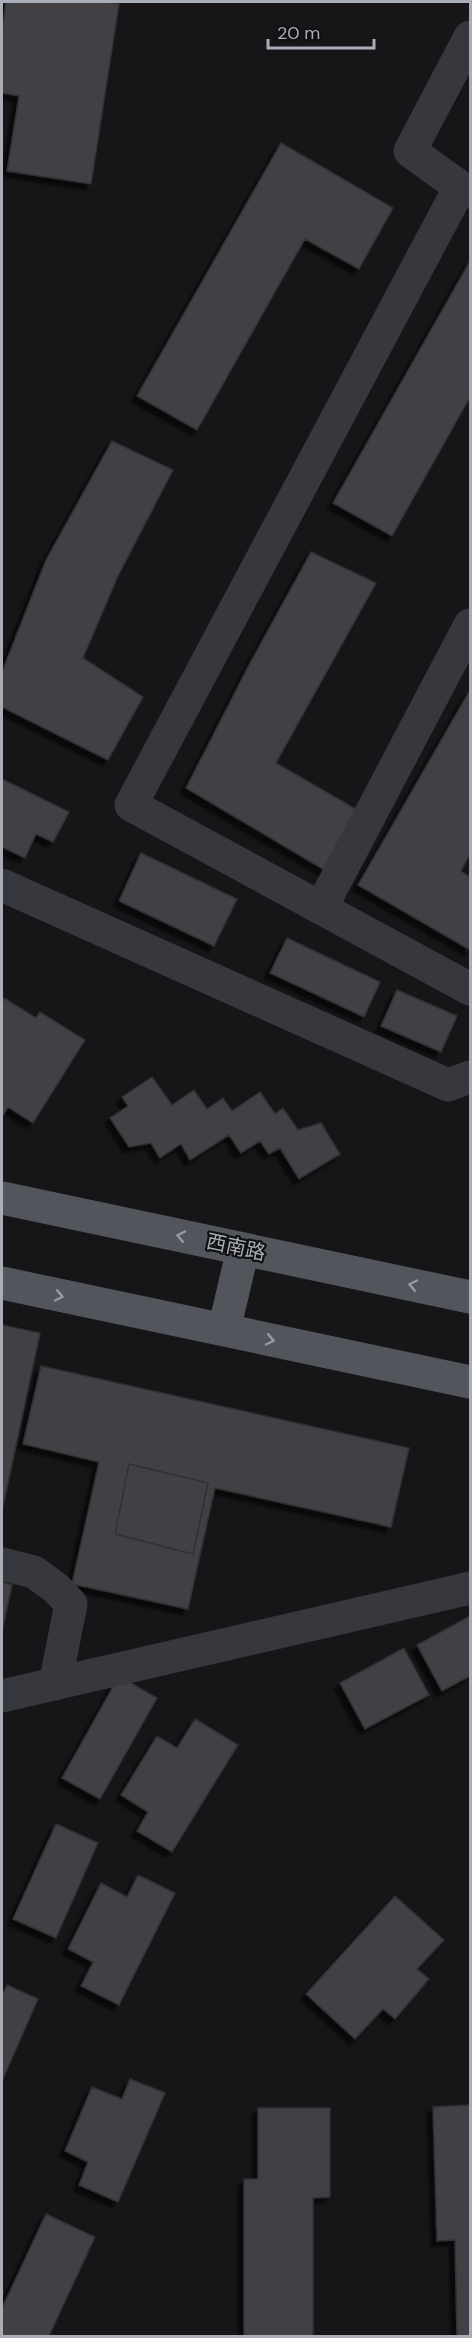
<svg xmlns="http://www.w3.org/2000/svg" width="472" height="2338" font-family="'DM Sans','Noto Sans SC',sans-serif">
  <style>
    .building { fill: #404145; stroke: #303034; stroke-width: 1.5; filter: url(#shadow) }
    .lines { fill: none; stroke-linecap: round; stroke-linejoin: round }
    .minor { stroke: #37383d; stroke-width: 33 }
    .major { stroke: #53555c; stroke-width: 33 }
    .oneway { stroke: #979ba6 }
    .labels { text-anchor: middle; stroke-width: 4.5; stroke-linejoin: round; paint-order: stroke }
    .street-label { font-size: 20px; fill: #a8adb8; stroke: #111113 }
  </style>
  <defs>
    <filter id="shadow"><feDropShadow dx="-5.5" dy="5.5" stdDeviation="1.5" flood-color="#0009"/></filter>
  </defs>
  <rect width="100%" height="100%" fill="#161618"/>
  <!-- building -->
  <path class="building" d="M6 2H106L119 4 91 184 7 171 19 96 2 93V33Z
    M281 143 393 208 359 269 305 239 197 430 137 396Z
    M470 261V397L392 536 333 503Z
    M112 441 173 470 118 576 83 658 143 697 108 760 2 707V672L46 560Z
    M311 552 376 583 276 763 359 811 326 871 186 788 249 665Z
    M470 690V854L461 871 470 877V950L358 885Z
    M2 779 69 812 53 842 36 834 25 858 2 847Z
    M141 853 237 899 214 946 119 901Z
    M287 938 380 982 364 1017 270 973Z
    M397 990 457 1016 441 1052 381 1026Z
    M4 998 36 1018 40 1012 85 1040 33 1123 8 1107 2 1117V1003Z
    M152 1077 172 1105 194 1090 207 1109 223 1098 232 1111 260 1092 275 1114 283 1108 298 1130 321 1123 340 1154 299 1179 280 1148 269 1154 260 1141 241 1153 229 1135 190 1160 181 1144 160 1158 151 1143 129 1147 110 1118 128 1106 122 1097Z
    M2 1325 40 1333 2 1511Z
    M41 1366 409 1448 391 1527 215 1488 188 1609 72 1584 99 1462 23 1444Z
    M129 1464 208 1483 193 1554 115 1534Z
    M2 1582 12 1585 2 1631Z
    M470 1616V1676L442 1691 417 1645Z
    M404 1648 429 1695 365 1729 340 1683Z
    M119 1676 157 1698 100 1799 62 1778Z
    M195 1719 238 1745 172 1852 137 1831 148 1812 121 1795 157 1736 177 1748Z
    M56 1824 98 1843 56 1938 13 1919Z
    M138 1875 175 1893 119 2005 81 1986 93 1962 68 1949 101 1883 127 1897Z
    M395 1896 444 1940 417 1969 429 1979 395 2019 383 2009 355 2039 306 1994Z
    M7 1985 38 1999 2 2081V1995Z
    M130 2079 165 2093 118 2202 79 2185 88 2162 65 2151 92 2087 122 2099Z
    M470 2105V2336H457L455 2240 437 2241 433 2107Z
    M258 2108H330V2197L313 2198V2336H244V2179H258Z
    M46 2214 95 2237 49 2336H2V2308Z"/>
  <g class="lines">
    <!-- minor -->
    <path class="minor" d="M460 187 410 151 470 37
      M470 192 460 187 131 805 470 989
      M2 885 448 1085 470 1077
      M321 908 470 625
      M2 1564 34 1572 57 1589 71 1604 55 1684
      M2 1696 470 1588"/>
    <!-- major -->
    <path class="major" d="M2 1198 470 1297
      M2 1283 470 1382
      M224 1330 243 1249"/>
  </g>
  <!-- one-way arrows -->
  <defs><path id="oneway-chevron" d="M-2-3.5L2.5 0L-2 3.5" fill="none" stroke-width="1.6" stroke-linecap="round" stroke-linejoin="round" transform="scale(1.5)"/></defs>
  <g class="oneway">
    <use href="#oneway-chevron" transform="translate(181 1236) rotate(-168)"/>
    <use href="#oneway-chevron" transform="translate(413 1285) rotate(-168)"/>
    <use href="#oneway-chevron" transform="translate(59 1296) rotate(12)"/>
    <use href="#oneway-chevron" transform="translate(270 1340) rotate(12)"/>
  </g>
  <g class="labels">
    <!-- street labels -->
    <g class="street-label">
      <text transform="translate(236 1247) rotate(12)" y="7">西南路</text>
    </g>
  </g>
  <!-- border -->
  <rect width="472" height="2338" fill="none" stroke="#a8adb8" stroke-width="6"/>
  <!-- scale -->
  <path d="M268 39v9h106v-9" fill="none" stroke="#a8adb8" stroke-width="3"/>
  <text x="277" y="39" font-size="18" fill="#a8adb8" stroke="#111113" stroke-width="4.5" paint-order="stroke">20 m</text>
</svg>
